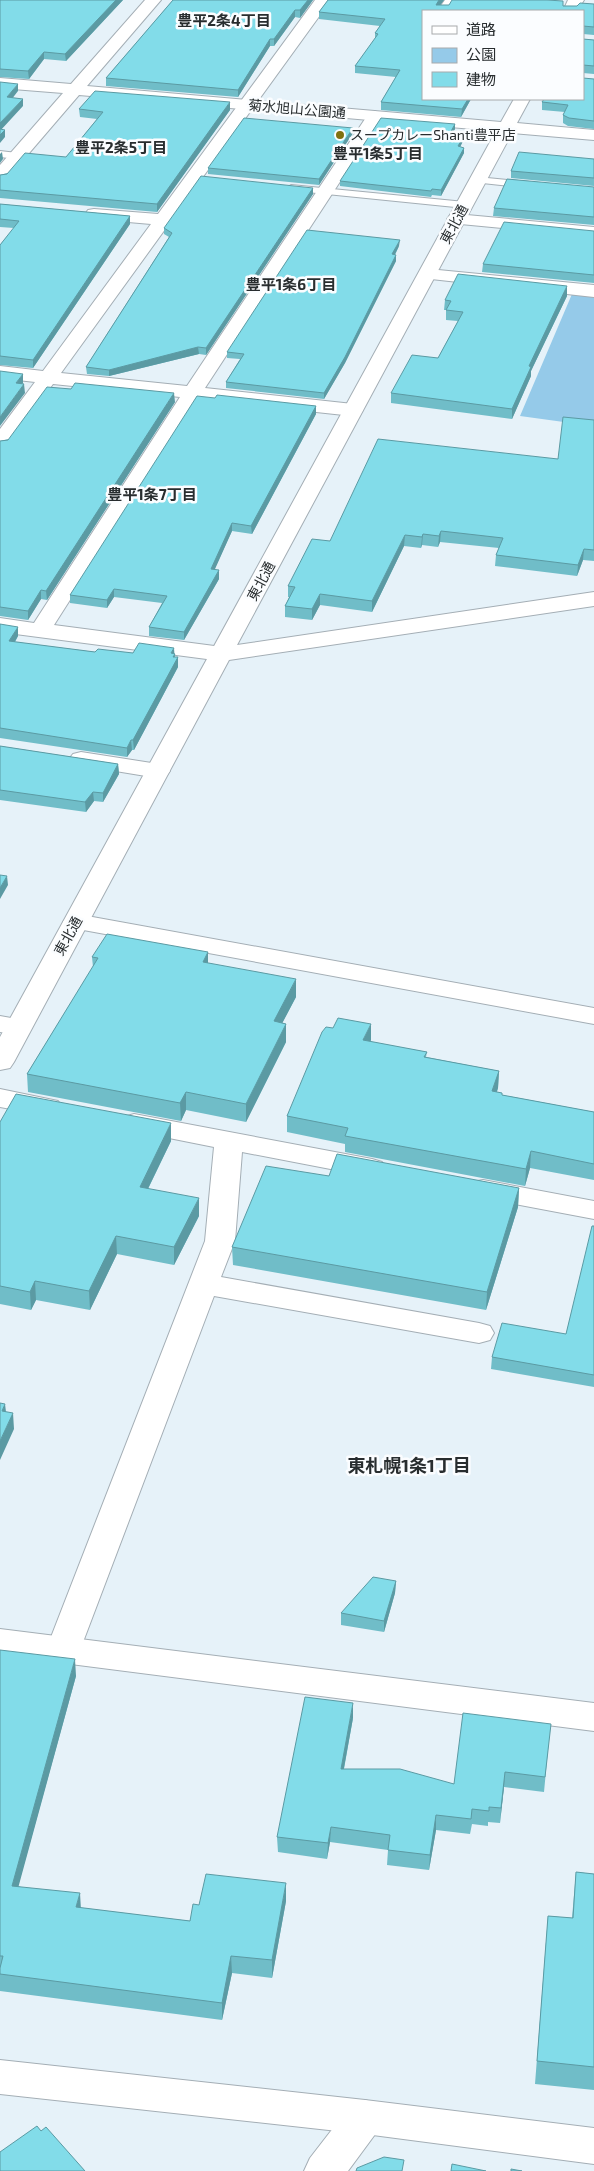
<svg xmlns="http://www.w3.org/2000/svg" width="594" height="2171" font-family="'Exo 2','Noto Sans JP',sans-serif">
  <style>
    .green { fill: #95cae9 }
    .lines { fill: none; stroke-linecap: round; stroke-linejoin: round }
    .lane-casing { stroke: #a4aeb5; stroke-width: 2 }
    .street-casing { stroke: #a4aeb5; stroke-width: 2 }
    .secondary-casing { stroke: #a4aeb5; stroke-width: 2 }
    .lane { fill: #fff; fill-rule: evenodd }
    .street { fill: #fff; fill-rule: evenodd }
    .secondary { fill: #fff; fill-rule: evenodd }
    .wall { fill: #70bdc8 }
    .shaded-wall { fill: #5b9aa3 }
    .building { fill: #82dce9; stroke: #5b9aa3 }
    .poi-dot { fill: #80700f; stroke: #fbfdff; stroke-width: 2 }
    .labels { text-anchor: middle; stroke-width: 5; stroke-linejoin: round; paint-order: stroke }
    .far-street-label { font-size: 14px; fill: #282d2f; stroke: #fbfdff }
    .far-poi-label { font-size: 14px; fill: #282d2f; stroke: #fbfdff; text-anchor: start }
    .far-neighbourhood-label { font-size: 15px; font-weight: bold; fill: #282d2f; stroke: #fbfdff }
    .neighbourhood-label { font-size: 18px; font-weight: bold; fill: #282d2f; stroke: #fbfdff }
  </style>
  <rect width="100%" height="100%" fill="#e6f2f9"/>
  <!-- green -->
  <path class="green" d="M572 294 594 297V429L571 423 520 416Z"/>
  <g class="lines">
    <defs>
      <path id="lane" d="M445 0H455L447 11H437Z
        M0 151 17 153 22 156 17 159 0 157Z
        M477 177 529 182 534 185 529 188 473 182V178Z
        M291 185 465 202 471 205 465 208 287 190 286 188Z"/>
      <path id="street" d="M315 0H331L61 373 187 386 367 116 375 111 383 116 205 388 353 404 360 406 363 410 360 414 353 416 198 399 54 625 222 647 230 649 233 654 230 659 222 661 0 632V618L34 623 180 397 53 384 7 447 0 449V429L35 382 0 378V366L43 371 151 224 94 219 88 218 85 214 88 210 94 209 158 214Z
        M456 214 594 227V237L450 223 447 219 450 215Z
        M428 269 594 285V297L422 278 419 274 422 270Z
        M81 752 158 764 166 766 170 771 166 776 158 778 73 764 69 759 73 754Z
        M76 914 594 1008V1024L67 927 63 922 67 917Z
        M0 1016 28 1021 32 1027 28 1033 19 1035 0 1032Z
        M0 1089 58 1101 62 1107 58 1113 48 1116 0 1107Z
        M134 1114 372 1159 382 1162 386 1168 382 1174 372 1177 242 1152 235 1241 221 1277 479 1323 490 1326 494 1333 490 1340 479 1343 214 1296 80 1650 75 1659 63 1663 51 1659 46 1650 205 1241 214 1147 124 1129 120 1123 124 1117Z
        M483 1180 594 1201V1219L473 1196 469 1189 473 1182Z
        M365 2100 379 2105 385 2117 379 2129 348 2171H304L310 2158 351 2105Z"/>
      <path id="secondary" d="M145 0H161L87 86 501 122 514 99H530L517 123 594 130V140L512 133 237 645 594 592V606L229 660 14 1062 10 1068 0 1070V1037L496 131 79 95 6 180 0 181V165L63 93 0 88V78L71 84Z
        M568 0H584L577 11H563Z
        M0 1629 594 1703V1731L0 1655Z
        M0 2060 365 2100 594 2128V2164L365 2134 0 2094Z"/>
    </defs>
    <!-- lane casing -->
    <use href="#lane" class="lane-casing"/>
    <!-- street casing -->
    <use href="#street" class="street-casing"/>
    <!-- secondary casing -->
    <use href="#secondary" class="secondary-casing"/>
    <!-- lane -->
    <use href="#lane" class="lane"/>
    <!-- street -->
    <use href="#street" class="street"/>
    <!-- secondary -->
    <use href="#secondary" class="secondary"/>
  </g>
  <!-- wall -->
  <path class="wall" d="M0 0H123L66 61 44 59 29 79 0 77Z
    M173 0H313L300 18 295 17 274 46H270L238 97 106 86V78Z
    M328 0H444L440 5 577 6 594 4V35L583 34V11H423L471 99 461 117 381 110V102L396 77 355 73V66L375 39V33L380 26 319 19V12Z
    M583 39 594 40V74L583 73Z
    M594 79V129L568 126 563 123V115L565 112 542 110V102Z
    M79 109 230 110 157 212 0 198V175L66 157 97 119 80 117Z
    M455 124V129L451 135 464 136 463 141 460 147 464 148V153L441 196 432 195 431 197 340 186V181Z
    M353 128V133L319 185 208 174V168Z
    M594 159V186L511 178V171Z
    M594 187V225L493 216 494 208Z
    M313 188V194L206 355 199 354 109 376 87 374 86 367 169 237 164 234V228Z
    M0 204 130 216V224L33 368 0 365V245L14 228 0 227Z
    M594 231V283L482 272 483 264Z
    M399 246 395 255 396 261 345 363 324 399 226 388V382L240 359 227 358V352Z
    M567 296 531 371V376L512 419 391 403V393L438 358 458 321 446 320V310H444L445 300Z
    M215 398 316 406V414L252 534 232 531 214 570 219 579 184 640 149 636V627L162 603 114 597 107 608 70 603V595Z
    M175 402 47 600 41 599 28 620 0 616V441Z
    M594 420V561L583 560 577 576 495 566 496 555 499 548 440 542 438 547 422 545 421 548 404 546 372 612 320 605 312 620 285 617V606L289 597H288V586L330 541 558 459Z
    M0 624 18 636 15 642 95 652 175 654V657H178V667L134 750H132L127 757 0 738Z
    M0 746 118 764 119 774 103 802 94 801 86 812 0 800Z
    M208 952V963L296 997 282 1023 286 1024V1042L246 1122 186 1110 181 1121 28 1092 27 1074 93 967 92 957Z
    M333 1028 371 1040 370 1042 427 1052 426 1057 499 1071 498 1088 497 1092 502 1093V1095L594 1112V1180L530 1168 525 1186 345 1152V1144L287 1132V1116Z
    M0 1122 171 1141 148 1189 199 1216 174 1265 117 1254 90 1310 36 1300 31 1310 0 1304Z
    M329 1176 519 1188 518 1207 486 1310 233 1265 232 1247Z
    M594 1226V1387L491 1369 492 1357 566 1334Z
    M396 1581 395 1593 384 1632 341 1625V1613Z
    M0 1650 76 1676 18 1886 81 1908 190 1921 199 1905 286 1901 272 1978 232 1973 222 2020 0 1991Z
    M353 1718 344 1769 454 1784 549 1739 544 1792 504 1787 500 1823 488 1822V1826L472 1824 470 1834 436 1830 429 1870 387 1865 388 1850 330 1842 327 1859 278 1852 277 1837Z
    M576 1872 594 1874V2090L535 2084 548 1916 572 1918Z"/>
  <!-- shaded-wall -->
  <path class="shaded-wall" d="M116 0H123L66 61 65 54Z
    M308 0H313L300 18V10Z
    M439 0H444L436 11V5Z
    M295 10V17L274 46V39Z
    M270 39V46L238 97V90Z
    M44 52V59L29 79 28 71Z
    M18 84V91L8 104 7 97Z
    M23 99V106L0 131V123Z
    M468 99H471L461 117 462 109Z
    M230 102V110L157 212V204Z
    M455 124V129L449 140V135Z
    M353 128V133L319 185V179Z
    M5 130V137L0 143V135Z
    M464 136 463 141 458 151V146Z
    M464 148V153L441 196V190Z
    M2 152 3 159 0 163V154Z
    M313 188V194L206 355V348Z
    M130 216V224L33 368V360Z
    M400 240 399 246 392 260V254Z
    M396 255V261L345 363 324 399V393Z
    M567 286V296L531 371V376L512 419V409L529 366Z
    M198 347 199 354 109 376V370Z
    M23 374V383L17 392 16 383Z
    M24 384 25 393 0 426V417Z
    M174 393 175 402 47 600 46 591Z
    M316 406V414L252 534 251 526Z
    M232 523V531L211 578V569Z
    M441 531 440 542 438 547 439 536Z
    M423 534 422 545 421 548 422 537Z
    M405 535 404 546 372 612V601Z
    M584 549 583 560 577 576 578 565Z
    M219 570V579L184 640V632Z
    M114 589V597L107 608V600Z
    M41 590V599L28 620V611Z
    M320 594V605L312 620V609Z
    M18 627V636L10 650 9 641Z
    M174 648 175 662 178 657V667L134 750 133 740 171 653Z
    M131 740 132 750 127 757V748Z
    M118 764 119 774 103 802V793Z
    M93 792 94 801 86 812 85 802Z
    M7 876 8 885 0 899V888Z
    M208 952V970L203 962Z
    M296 979V997L274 1039V1021Z
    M286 1024V1042L246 1122V1104Z
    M371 1024V1040L363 1057V1040Z
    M499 1071 498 1088 491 1107 492 1091Z
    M186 1092V1110L181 1121 180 1103Z
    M171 1123V1141L140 1205V1187Z
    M531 1151 530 1168 525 1186 526 1169Z
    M519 1188 518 1207 486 1310 487 1292Z
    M199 1198V1216L174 1265V1247Z
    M116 1236 117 1254 90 1310 89 1291Z
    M35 1281 36 1300 31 1310 30 1292Z
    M5 1404 7 1420 2 1411Z
    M13 1413 14 1429 0 1460V1441Z
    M396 1581 395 1593 384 1632V1621Z
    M75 1659 76 1676 14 1903 12 1886Z
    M353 1703V1718L341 1784V1769Z
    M505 1772 504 1787 500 1823 501 1808Z
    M436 1815V1830L429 1870 430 1855Z
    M331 1827 330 1842 327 1859 328 1843Z
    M286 1883V1901L272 1978V1960Z
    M80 1893 81 1910 76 1907Z
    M231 1956 232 1973 222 2020V2003Z"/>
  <!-- building -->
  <path class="building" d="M0 0H116L65 54 44 52 28 71 0 69Z
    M173 0H308L300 10H295L274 39H270L238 90 106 78Z
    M328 0H439L436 5H449L452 0H547L563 1V6H577L580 3 594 4V27L583 26V11H423V99H468L462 109 381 102 400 70 355 66 378 34 375 33 385 19 319 12Z
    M583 39 594 40V66L583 65Z
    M583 78 594 79V121L569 118 563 115 568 105 542 102 544 99H583Z
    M0 82 18 84 7 97 23 99 0 123Z
    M95 91 230 102 157 204 0 190V175L7 174 25 153 66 157 103 112 79 109Z
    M244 118 353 128 319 179 208 168Z
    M381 118 455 124 449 135 464 136 458 146 464 148 441 190 432 189 431 191 340 181Z
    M0 129 5 130 0 135Z
    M519 152 594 159V178L511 171Z
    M201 176 313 188 206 348 198 347 109 370 86 367 172 233 164 228Z
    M507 179 594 187V217L494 208Z
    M0 204 130 216 33 360 0 356V245L19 221 0 219Z
    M504 222 594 231V275L483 264Z
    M307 230 400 240 392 254 396 255 345 357 324 393 226 382 244 354 227 352Z
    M458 274 567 286 529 366 531 367 512 409 391 393 412 355 438 358 463 312 446 310 451 301 445 300Z
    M0 371 23 374 16 383 24 384 0 417Z
    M75 383 174 393 46 591 41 590 28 611 0 607V441L8 440 47 387 71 389Z
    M217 395 316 406 251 526 232 523 211 569 219 570 184 632 149 627 167 596 114 589 107 600 70 595 197 396 215 398Z
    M563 417 594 420V550L584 549 578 565 496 555 503 538 441 531 439 536 423 534 422 537 405 535 372 601 320 594 312 609 285 606 295 587 288 586 312 539 330 541 378 439 558 459Z
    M0 624 18 627 9 641 95 652 98 649 133 653 139 643 174 648 171 653 175 654 173 657H178L133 740H131L127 748 0 728Z
    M0 746 118 764 103 793 93 792 85 802 0 790Z
    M0 875 7 876 0 888Z
    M107 934 208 952 203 962 296 979 274 1021 286 1024 246 1104 186 1092 180 1103 27 1074 98 958 92 957Z
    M338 1018 371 1024 363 1040 427 1052 424 1057 499 1071 492 1091 502 1093V1095L594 1112V1164L531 1151 526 1169 345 1136 348 1128 287 1116 322 1032 326 1027 333 1028Z
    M16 1094 171 1123 140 1187 199 1198 174 1247 116 1236 89 1291 35 1281 30 1292 0 1286V1122Z
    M337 1154 519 1188 487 1292 232 1247 266 1166 329 1176Z
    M592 1226H594V1375L492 1357 502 1323 566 1334Z
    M0 1403 5 1404 2 1411 13 1413 0 1441Z
    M373 1577 396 1581 384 1621 341 1613Z
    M0 1650 75 1659 12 1886 80 1893 76 1907 190 1921 193 1904 199 1905 206 1874 286 1883 272 1960 231 1956 222 2003 0 1974V1968L3 1956H0Z
    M305 1697 353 1703 341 1769H400L454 1784 463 1713 551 1724 545 1777 505 1772 501 1808 489 1807V1811L472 1809 471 1819 436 1815 430 1855 388 1850 390 1835 331 1827 328 1843 277 1837Z
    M576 1872 594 1874V2067L537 2061 548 1916 573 1918Z
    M37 2126 41 2131 46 2127 85 2171H0V2152Z
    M384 2157 404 2160 402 2171H356L357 2168Z
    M452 2164 486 2171H451Z
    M511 2169 522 2171H511Z"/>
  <!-- markers -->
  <circle class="poi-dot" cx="340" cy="135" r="5"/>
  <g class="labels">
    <!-- far-street labels -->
    <g class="far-street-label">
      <text transform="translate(297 109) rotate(5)" y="5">菊水旭山公園通</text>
      <text transform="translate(454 224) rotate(-62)" y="5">東北通</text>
      <text transform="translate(261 581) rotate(-62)" y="5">東北通</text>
      <text transform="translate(68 936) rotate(-61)" y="5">東北通</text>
    </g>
    <!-- far-poi labels -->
    <g class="far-poi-label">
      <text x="350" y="140">スープカレーShanti豊平店</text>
    </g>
    <!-- far-neighbourhood labels -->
    <g class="far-neighbourhood-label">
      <text x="224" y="26">豊平2条4丁目</text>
      <text x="121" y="153">豊平2条5丁目</text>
      <text x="378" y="159">豊平1条5丁目</text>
      <text x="291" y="290">豊平1条6丁目</text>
      <text x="152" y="500">豊平1条7丁目</text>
    </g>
    <!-- neighbourhood labels -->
    <g class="neighbourhood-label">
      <text x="409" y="1472">東札幌1条1丁目</text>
    </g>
  </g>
  <!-- legend -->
  <rect x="422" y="10" width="162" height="90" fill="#fbfdff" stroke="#a7aaac"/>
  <rect x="432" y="26" width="25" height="8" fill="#ffffff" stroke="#a7aaac"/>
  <text x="466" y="35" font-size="15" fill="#282d2f">道路</text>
  <rect x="432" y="48" width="25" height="15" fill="#95cae9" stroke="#a7aaac"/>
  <text x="466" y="60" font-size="15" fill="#282d2f">公園</text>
  <rect x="432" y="72" width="25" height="15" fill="#82dce9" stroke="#a7aaac"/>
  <text x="466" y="85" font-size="15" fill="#282d2f">建物</text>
</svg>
